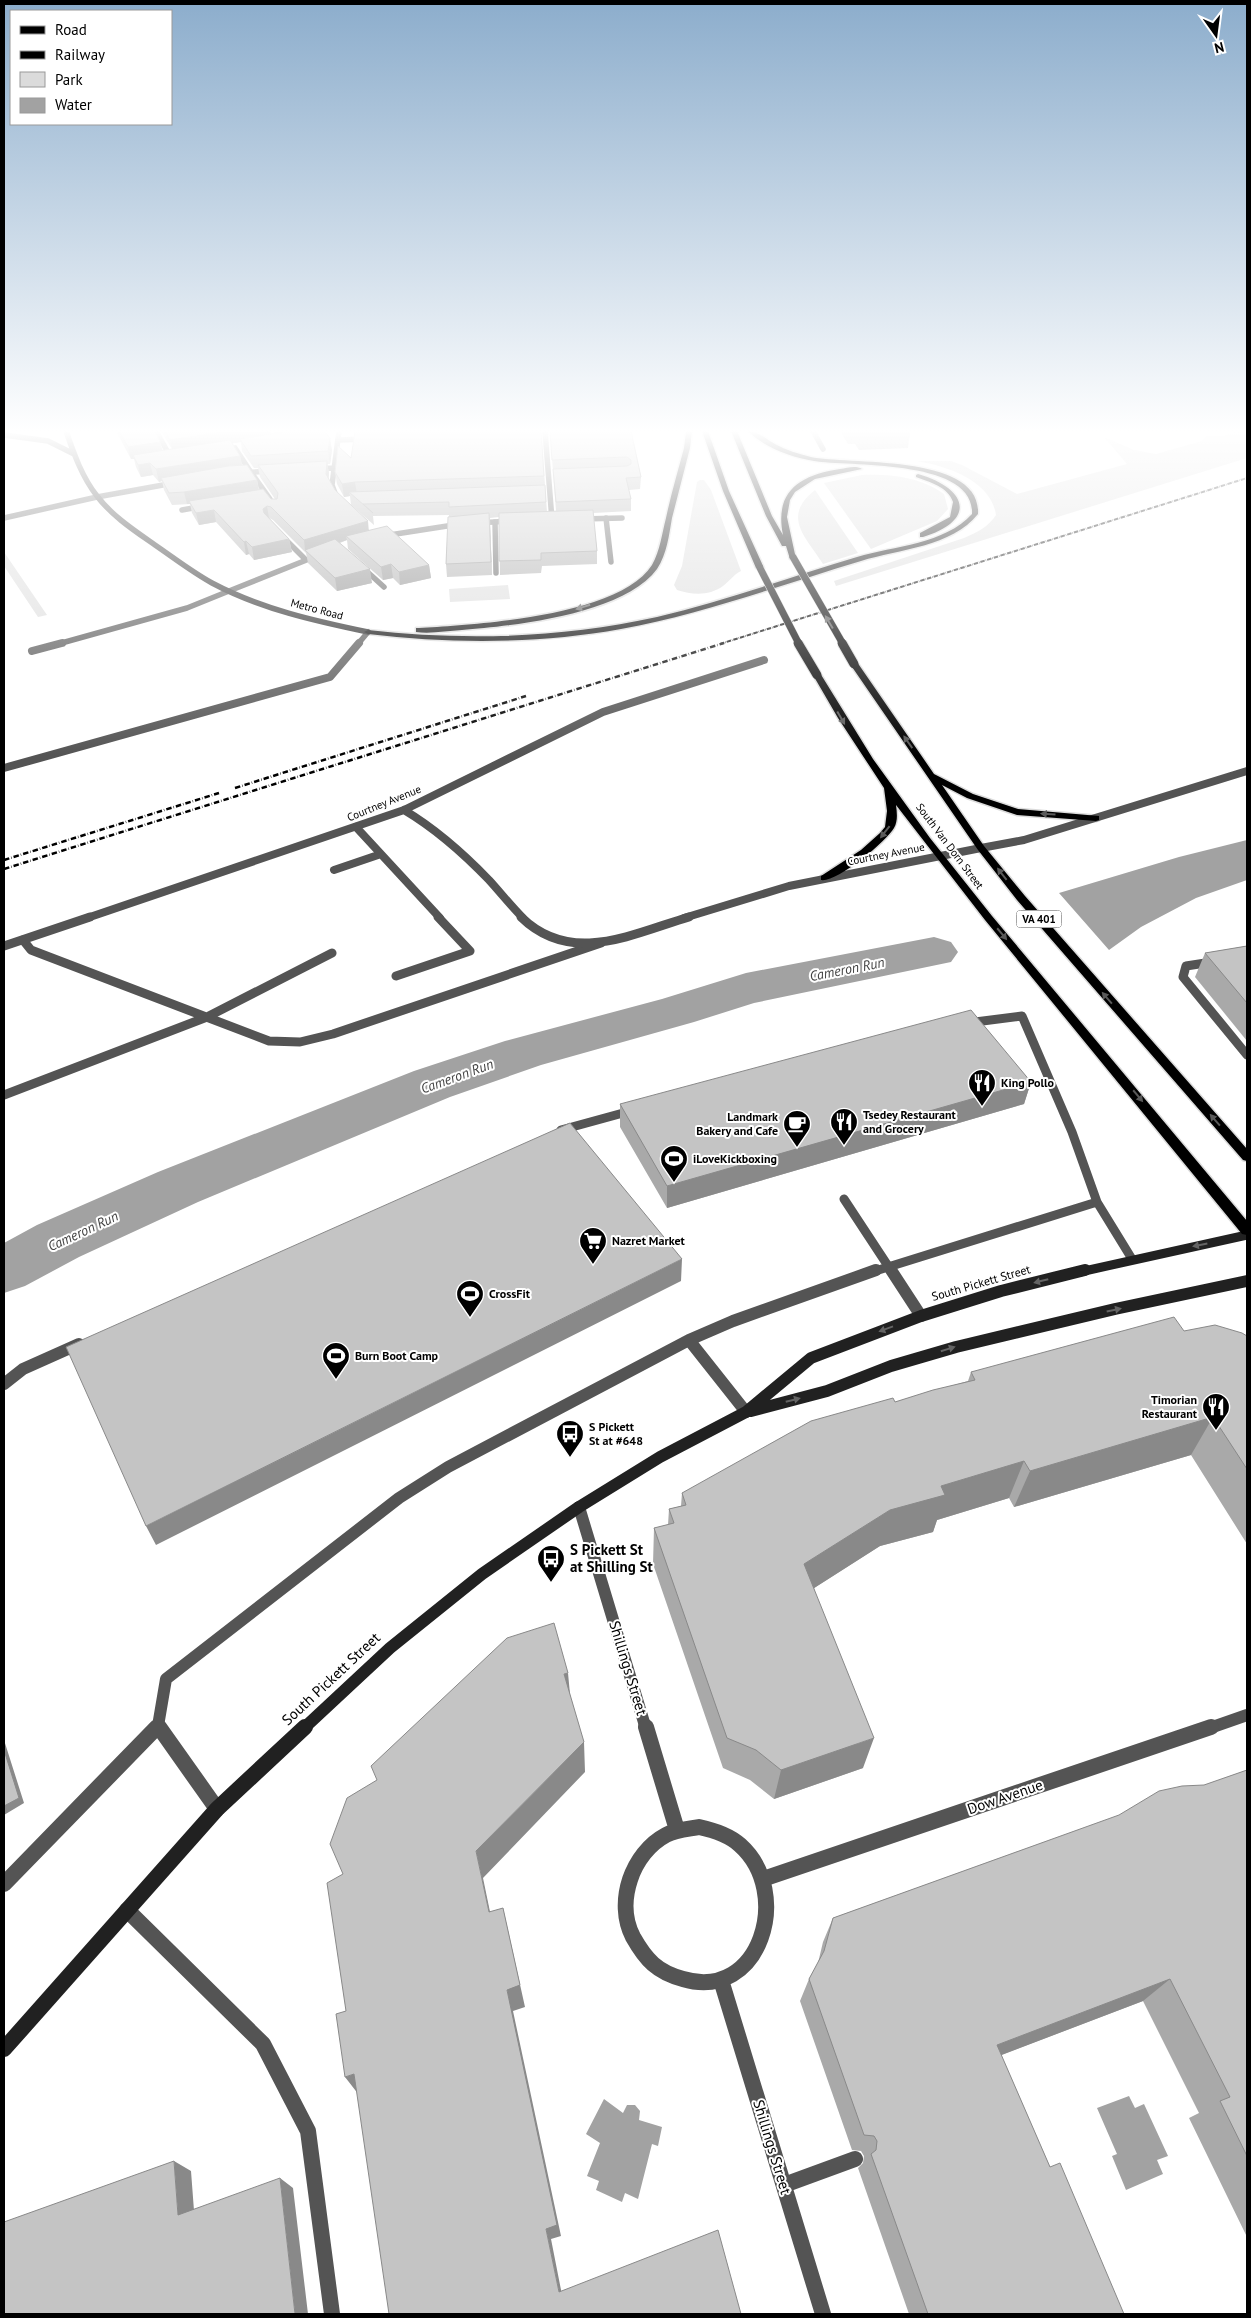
<svg xmlns="http://www.w3.org/2000/svg" width="1251" height="2318" font-family="'PT Sans',sans-serif">
  <style>
    .green { fill: #dbdbdb }
    .water { fill: #a2a2a2 }
    .lines { fill: none; stroke-linecap: round; stroke-linejoin: round }
    .river { fill: #a2a2a2; fill-rule: evenodd }
    .primary-casing { stroke: #dbdbdb; stroke-width: 3 }
    .lane-far4 { stroke: #545454; stroke-width: 5.5 }
    .lane-far3 { stroke: #545454; stroke-width: 8 }
    .lane-far2 { stroke: #545454; stroke-width: 9 }
    .lane-far1 { stroke: #545454; stroke-width: 12 }
    .lane { stroke: #545454; stroke-width: 16 }
    .street-far4 { stroke: #545454; stroke-width: 5.5 }
    .street-far3 { stroke: #545454; stroke-width: 8 }
    .street-far2 { stroke: #545454; stroke-width: 9 }
    .street-far1 { stroke: #545454; stroke-width: 12 }
    .street { stroke: #545454; stroke-width: 16 }
    .secondary-far3 { stroke: #212121; stroke-width: 5.5 }
    .secondary-far2 { stroke: #212121; stroke-width: 9 }
    .secondary-far1 { stroke: #212121; stroke-width: 12 }
    .secondary { stroke: #212121; stroke-width: 16 }
    .primary { fill: #000; fill-rule: evenodd }
    .rail-far1 { stroke: #000; stroke-width: 2; stroke-dasharray: 4.5 1 0.5 1; stroke-linecap: butt }
    .rail { stroke: #000; stroke-width: 2.5; stroke-dasharray: 5.5 2 0.5 2; stroke-linecap: butt }
    .primary-bridge-far1-casing { stroke: #dbdbdb; stroke-width: 8; stroke-linecap: butt }
    .primary-bridge-casing { stroke: #dbdbdb; stroke-width: 11; stroke-linecap: butt }
    .primary-bridge-far1 { stroke: #000; stroke-width: 7 }
    .primary-bridge { stroke: #000; stroke-width: 9 }
    .wall { fill: #a9a9a9; fill-rule: evenodd }
    .shaded-wall { fill: #898989 }
    .building { fill: #c4c4c4; stroke: #898989 }
    .oneway { fill: #595959 }
    .oneway2 { fill: #646464 }
    .labels { text-anchor: middle; stroke-width: 4; stroke-linejoin: round; paint-order: stroke }
    .far-street-label { font-size: 11px; fill: #000; stroke: #fff }
    .shield { fill: #fff; stroke: #4c4c4c; stroke-width: 1 }
    .shield-label { font-size: 11px; font-weight: bold; fill: #000 }
    .poi-label { font-size: 12px; font-weight: bold; fill: #000; stroke: #fff; text-anchor: start }
    .street-label { font-size: 12px; fill: #000; stroke: #fff }
    .water-label { font-size: 14px; font-style: italic; fill: #434343; stroke: #fff }
    .near-poi-label { font-size: 15px; font-weight: bold; fill: #000; stroke: #fff; text-anchor: start }
    .near-street-label { font-size: 15px; fill: #000; stroke: #fff }
  </style>
  <rect width="100%" height="100%" fill="#fff"/>
  <!-- green -->
  <path class="green" d="M1237 431H1247V458L836 586 834 581 964 538C978 532 988 527 996 515 991 480 946 466 917 461H951L962 465 1017 494 1127 464 1104 437 1134 450 1156 454 1202 441 1206 436H1223Z
    M862 475C891 474 920 477 944 494L948 509 937 521 871 549 824 483Z
    M700 480H704L711 490 741 571C733 575 730 581 723 586 709 596 693 595 677 590L674 585 682 566 697 482Z
    M815 490 858 553 823 564C806 537 781 517 815 490Z
    M4 552 47 615 38 617 4 566Z
    M508 585 510 599 450 602 449 589Z"/>
  <!-- water -->
  <path class="water" d="M1247 840V880L1196 898 1141 927 1109 950 1059 893 1179 857Z
    M1129 2096 1135 2108 1144 2104 1168 2156 1157 2160 1163 2174 1126 2190 1112 2156 1117 2154 1097 2108Z
    M604 2099 623 2113 627 2105H635L640 2111 639 2120 662 2127 658 2146 652 2144 638 2199 625 2193 622 2202 596 2190 599 2181 587 2176 600 2143 586 2134Z"/>
  <g class="lines">
    <!-- river -->
    <path class="river" d="M934 937 951 942 958 952 951 962 754 1003 694 1022 541 1065 450 1097 198 1202 79 1257 25 1286 4 1293V1243L37 1225 158 1172 414 1071 505 1041 662 999 746 973Z"/>
    <defs>
      <path id="primary" d="M686 431H692L690 448C684 471 678 495 672 518 669 535 667 554 657 569 624 614 514 626 462 630 447 631 430 634 416 632V628H419C475 625 620 616 652 565 660 551 662 533 666 518 671 494 678 471 684 448Z
        M702 431H708L729 491 764 568 763 570 756 568 723 491Z
        M731 431H737L772 516 783 535C774 491 800 475 840 469 847 468 856 465 862 469L815 479 795 492 790 500 787 517 796 559H790L786 546H782L766 516Z
        M748 431C758 431 766 439 775 444 786 450 799 454 811 457 848 465 982 453 978 514 952 547 899 549 861 561 781 585 703 614 621 629 537 644 453 644 368 634L364 632 368 630C465 641 562 638 657 617 725 601 790 577 857 557 894 546 945 544 972 514 975 458 848 467 814 461 791 457 765 448 748 431Z
        M918 474C967 488 978 520 923 537H920V533L950 517 953 502C948 487 930 482 916 477V475Z
        M851 662H857L934 774 973 794 1018 809 1099 816V820L1096 821 1017 815 967 798 942 785 984 846 1025 896 1247 1149V1161L1243 1160 1017 900 978 850 850 664Z
        M814 673H820L873 759 930 838 992 916 1247 1221V1235L1242 1234 985 920 896 805C897 813 898 821 894 828 886 842 836 883 821 880V876L861 850 880 833 885 827 887 811 884 788 838 718 813 675Z"/>
    </defs>
    <!-- primary casing -->
    <use href="#primary" class="primary-casing"/>
    <!-- lane-far4 -->
    <path class="lane-far4" d="M156 431 171 458
      M267 431 274 442
      M813 431 823 449
      M338 440 367 439
      M250 471 270 499
      M182 510 204 506
      M4 518 97 497
      M606 518 611 562
      M495 522 496 573
      M281 535 305 559
      M362 567 384 587
      M58 644 187 608 229 591
      M358 644 368 632"/>
    <!-- lane-far3 -->
    <path class="lane-far3" d="M32 651 62 643
      M4 768 330 677 359 643
      M356 827 440 918
      M981 848 1024 840 1247 771
      M334 870 381 854"/>
    <!-- lane-far2 -->
    <path class="lane-far2" d="M23 940 31 950 269 1041 300 1042 333 1034 601 943
      M1212 962 1186 966 1183 977 1247 1055
      M396 976 470 951 438 917
      M4 1095 207 1017 332 953
      M561 1130 634 1110
      M844 1199 892 1272
      M1097 1202 1132 1259
      M872 1272 1097 1202 1072 1132 1022 1016 967 1023"/>
    <!-- lane-far1 -->
    <path class="lane-far1" d="M891 1270 921 1316
      M689 1340 746 1412
      M4 1384 23 1369 79 1344
      M158 1726 160 1729
      M156 1729 158 1726 166 1679 399 1498 448 1467 689 1340 733 1321 876 1270"/>
    <!-- lane -->
    <path class="lane" d="M159 1727 217 1809
      M4 1884 157 1727
      M127 1910 263 2044 308 2131 332 2314
      M784 2185 855 2159"/>
    <!-- street-far4 -->
    <path class="street-far4" d="M545 431 552 520
      M235 448 250 471
      M315 469 334 468
      M238 473 271 471
      M336 496 332 485 339 431
      M97 497 174 483
      M582 519 622 518
      M477 523 512 521
      M383 536 460 524
      M229 591 319 555"/>
    <!-- street-far3 -->
    <path class="street-far3" d="M404 810C436 829 463 853 489 880 500 892 511 906 523 918
      M87 918 404 810 603 712 764 660
      M684 918 789 886 981 848"/>
    <!-- street-far2 -->
    <path class="street-far2" d="M521 917C571 966 632 934 689 917
      M4 946 90 917"/>
    <!-- street-far1 -->
    <path class="street-far1" d="M579 1507 646 1729
      M1207 1729 1247 1715"/>
    <!-- street -->
    <path class="street" d="M646 1727 677 1830
      M699 1827C713 1830 729 1835 740 1845 793 1892 761 2002 683 1979 657 1972 646 1960 633 1937 615 1902 632 1853 666 1835 675 1830 689 1829 699 1827Z
      M763 1879 1211 1727
      M721 1980 823 2314"/>
    <!-- secondary-far3 -->
    <path class="secondary-far3" d="M66 431C74 454 82 477 97 496 112 516 135 531 155 545 174 558 192 572 212 583 261 609 315 621 368 632
      M4 435 48 441 74 454"/>
    <!-- secondary-far2 -->
    <path class="secondary-far2" d="M1080 1272 1247 1235"/>
    <!-- secondary-far1 -->
    <path class="secondary-far1" d="M751 1411 827 1391 891 1366 956 1347 1115 1309 1247 1281
      M303 1729 390 1648 482 1574 579 1507 660 1457 746 1412 811 1358 921 1316 1001 1291 1085 1270"/>
    <!-- secondary -->
    <path class="secondary" d="M4 2049 217 1809 305 1727"/>
    <!-- primary -->
    <use href="#primary" class="primary"/>
    <!-- rail-far1 -->
    <path class="rail-far1" d="M720 644 1247 478"/>
    <!-- rail -->
    <path class="rail" d="M235 788 526 696
      M4 860 219 793
      M4 869 724 643"/>
    <defs>
      <path id="primary-bridge-far1" d="M793 557 843 644
        M760 568 799 644"/>
      <path id="primary-bridge" d="M798 643 817 675
        M842 643 854 664"/>
    </defs>
    <!-- primary-bridge-far1 casing -->
    <use href="#primary-bridge-far1" class="primary-bridge-far1-casing"/>
    <!-- primary-bridge casing -->
    <use href="#primary-bridge" class="primary-bridge-casing"/>
    <!-- primary-bridge-far1 -->
    <use href="#primary-bridge-far1" class="primary-bridge-far1"/>
    <!-- primary-bridge -->
    <use href="#primary-bridge" class="primary-bridge"/>
  </g>
  <!-- wall -->
  <path class="wall" d="M116 431H155L160 442 163 451 172 449 161 431H265V435L274 434 273 431H324L332 450 330 464H327L329 473 328 479 335 490 369 530 429 565 431 578 400 585 393 578 383 580 348 549 347 540 340 543 372 583 337 591 308 563 306 553 273 520 269 518 289 539 292 552 254 560 249 554 246 555 216 522 199 525 192 513 190 504 172 505 164 490 162 481 159 482 153 475 141 477 136 467 134 459H131ZM241 442 242 451 254 468H258L260 477 275 499H271L259 489 257 480 242 466 240 456 232 443Z
    M357 431H541L547 512 556 511 550 431H631L641 477 640 489 629 490 631 499V511L593 513 597 551V564L542 566 541 573 500 575 499 517 490 518 492 575 447 577 446 564 449 515 373 516 374 525 351 505 350 496 344 497 337 484 335 472 351 458Z
    M840 431H910L908 448 859 450 855 444H848Z
    M1247 946V1041L1195 977 1205 953Z
    M1031 1082 1024 1104 667 1208 620 1127V1104Z
    M1184 1331 1247 1336V1544L1191 1455 1014 1507 1009 1498 937 1520 933 1532 880 1546 814 1588 863 1768 774 1799 750 1780 723 1768 653 1564 654 1528 668 1525 669 1509 681 1506 682 1493 895 1402 968 1381 971 1372Z
    M1247 1770V2237L1189 2118 1199 2113 1143 2001 1001 2055 1050 2167 1124 2314H909L858 2168 863 2163 864 2156 861 2151 852 2150 800 2001 809 1979 818 1963 823 1942 833 1918Z"/>
  <!-- shaded-wall -->
  <path class="shaded-wall" d="M229 431H265L266 438 240 439 241 442 173 452 170 440Z
    M275 431H300L276 436Z
    M330 438 332 450 330 464 328 451Z
    M160 442 163 454 133 455 134 459H131L128 447Z
    M240 456 243 469 161 478 162 481 159 482 156 469Z
    M327 461 329 473 328 487 326 474Z
    M150 463 153 475 141 477 138 465Z
    M257 480 259 492 189 501 190 504H187L184 492Z
    M355 482 357 494 349 492 350 496 344 497 342 484Z
    M267 506 269 518 266 521 263 509Z
    M214 510 216 522 199 525 196 513Z
    M489 513 490 526 492 575 491 562Z
    M368 521 369 533 346 536 347 540 308 553 305 550 304 540Z
    M289 539 292 552 254 560 252 547Z
    M246 541 249 554 246 555 244 542Z
    M391 564 393 578 383 580 381 567Z
    M429 565 431 578 400 585 399 572Z
    M370 569 372 583 337 591 335 578Z
    M1031 1082 1024 1104 667 1208V1186Z
    M682 1259 681 1281 156 1545 146 1526Z
    M1213 1417 1191 1455 1014 1507 1030 1471Z
    M1024 1461 1009 1498 937 1520 933 1532 880 1546 797 1599 804 1564 890 1510 941 1486Z
    M568 1673 571 1705 564 1674Z
    M874 1738 863 1768 774 1799 781 1770Z
    M4 1740 24 1803 4 1815Z
    M584 1742 585 1772 483 1878 495 1936 489 1912 476 1851Z
    M503 1908 525 2007 513 2011 561 2236 551 2239 563 2300 559 2292 546 2229 507 1990Z
    M1170 1979 1143 2001 978 2064 997 2045Z
    M354 2074 359 2095 345 2077Z
    M174 2161 191 2171 195 2224 178 2215Z
    M280 2178 293 2188 308 2314H295Z"/>
  <!-- building -->
  <path class="building" d="M119 431H155L160 442 128 447Z
    M165 431H229L170 440Z
    M291 431H324L330 438 328 451 251 456 240 439Z
    M395 431H541L544 476 355 482 342 484 335 472 338 446 351 458 355 432Z
    M550 431H631L641 477 626 478 631 499 556 502 553 469 627 466 631 464V460L627 457 552 460Z
    M230 440 240 456 156 469 150 463 138 465 133 455Z
    M327 461 326 474 335 490 368 521 304 540 271 507 267 506 263 509 264 513 289 539 252 547 246 541 244 542 214 510 196 513 189 501 263 489 271 499H277L278 493 258 465Z
    M247 465 257 480 184 492 169 493 161 478 228 466Z
    M545 485 546 502 449 507V502L363 504 373 513 349 492Z
    M593 510 597 551 541 553V560L499 561V513Z
    M489 513 491 562 446 564 448 517Z
    M387 526 429 565 399 572 391 564 381 567 346 536Z
    M335 539 370 569 335 578 305 550Z
    M1247 946V1003L1205 953Z
    M971 1010 1031 1082 667 1186 620 1104Z
    M570 1123 682 1259 146 1526 66 1347Z
    M1174 1317 1184 1331 1215 1325 1242 1333 1247 1336V1469L1213 1417 1030 1471 1024 1461 941 1486 945 1495 890 1510 804 1564 874 1738 781 1770 756 1750 727 1738 654 1528 674 1523 669 1509 686 1505 682 1493 811 1421 893 1398 895 1402 933 1390 975 1380 971 1372Z
    M554 1623 568 1673 564 1674 584 1742 476 1851 489 1912 503 1908 520 1985 507 1990 557 2225 546 2229 559 2292 718 2230 741 2314H389L354 2074 345 2077 336 2014 346 2011 327 1883 343 1874 330 1844 347 1798 377 1780 371 1766 507 1638Z
    M4 1750 19 1798 4 1806Z
    M1247 1770V2156L1220 2101 1230 2097 1170 1979 997 2045 1050 2167 1060 2163 1124 2314H928L871 2154 876 2150 877 2141 874 2136 864 2135 809 1979 824 1951 833 1918 1119 1815 1159 1791 1182 1786 1204 1785Z
    M174 2161 178 2215 280 2178 295 2314H4V2222Z"/>
  <!-- one-way arrows -->
  <defs><path id="oneway-solid" d="M-6-.8H1V-3.2L6.5 0L1 3.2V.8H-6Z" transform="scale(1.25)"/></defs>
  <g class="oneway">
    <use href="#oneway-solid" transform="translate(583 607) rotate(163)"/>
    <use href="#oneway-solid" transform="translate(829 622) rotate(-121)"/>
    <use href="#oneway-solid" transform="translate(841 718) rotate(60)"/>
    <use href="#oneway-solid" transform="translate(908 742) rotate(-125)"/>
    <use href="#oneway-solid" transform="translate(1048 814) rotate(-176)"/>
    <use href="#oneway-solid" transform="translate(885 832) rotate(128)"/>
    <use href="#oneway-solid" transform="translate(1002 874) rotate(-128)"/>
    <use href="#oneway-solid" transform="translate(1002 934) rotate(50)"/>
    <use href="#oneway-solid" transform="translate(1107 998) rotate(-131)"/>
    <use href="#oneway-solid" transform="translate(1138 1096) rotate(50)"/>
    <use href="#oneway-solid" transform="translate(1215 1120) rotate(-131)"/>
  </g>
  <g class="oneway2">
    <use href="#oneway-solid" transform="translate(1200 1245) rotate(169)"/>
    <use href="#oneway-solid" transform="translate(1041 1281) rotate(166)"/>
    <use href="#oneway-solid" transform="translate(1114 1310) rotate(-12)"/>
    <use href="#oneway-solid" transform="translate(886 1329) rotate(160)"/>
    <use href="#oneway-solid" transform="translate(948 1349) rotate(-17)"/>
    <use href="#oneway-solid" transform="translate(793 1400) rotate(-14)"/>
  </g>
  <!-- sky -->
  <linearGradient id="sky" x2="0" y2="1"><stop stop-color="#8cadcc"/><stop offset="0.57" stop-color="#fff"/><stop offset="1" stop-color="#fff" stop-opacity="0"/></linearGradient>
  <rect width="1251" height="756" fill="url(#sky)"/>
  <!-- icons -->
  <defs>
    <symbol id="restaurant-pin" viewBox="-11 -11 22 30"><path d="M0 17L-7.5 6A9.5 9.5 0 1 1 7.5 6Z" fill="#000" stroke="#fff"/><path d="M-5-6h1v4h1v-4h1v4h1v-4h1v5L-1.5 .5V6h-2V.5L-5-1ZM5-6V6H3V1.5H1.5Q1.5-4 5-6Z" fill="#fff"/></symbol>
    <symbol id="cafe-pin" viewBox="-11 -11 22 30"><path d="M0 17L-7.5 6A9.5 9.5 0 1 1 7.5 6Z" fill="#000" stroke="#fff"/><path d="M-5.5-4.5H6V0H3Q3 3.5 0 3.5H-2.5Q-5.5 3.5-5.5 0ZM3-3.2v2h1.7v-2ZM-6 4.5H4V6H-6Z" fill="#fff"/></symbol>
    <symbol id="stadium-pin" viewBox="-11 -11 22 30"><path d="M0 17L-7.5 6A9.5 9.5 0 1 1 7.5 6Z" fill="#000" stroke="#fff"/><path d="M0-5a6.5 5 0 1 0 0 10a6.5 5 0 1 0 0-10ZM-3.5-1.8h7v3.6h-7Z" fill="#fff"/></symbol>
    <symbol id="supermarket-pin" viewBox="-11 -11 22 30"><path d="M0 17L-7.5 6A9.5 9.5 0 1 1 7.5 6Z" fill="#000" stroke="#fff"/><path d="M-6-5.5h2.5l.6 2H6L4.5 2H-2.5L-4.4-4H-6ZM-1.5 3.2a1.3 1.3 0 1 0 .1 0ZM3 3.2a1.3 1.3 0 1 0 .1 0Z" fill="#fff"/></symbol>
    <symbol id="bus-pin" viewBox="-11 -11 22 30"><path d="M0 17L-7.5 6A9.5 9.5 0 1 1 7.5 6Z" fill="#000" stroke="#fff"/><path d="M-5-6H5V4H4V6H2V4H-2V6H-4V4H-5ZM-3.5-4V0h7V-4ZM-3.5 1.2v1.5H-2V1.2ZM2 1.2v1.5H3.5V1.2Z" fill="#fff"/></symbol>
  </defs>
  <g fill-rule="evenodd">
    <use href="#restaurant-pin" x="966" y="1067" width="32" height="43"/>
    <use href="#restaurant-pin" x="828" y="1106" width="32" height="43"/>
    <use href="#cafe-pin" x="781" y="1108" width="32" height="43"/>
    <use href="#stadium-pin" x="658" y="1143" width="32" height="43"/>
    <use href="#supermarket-pin" x="577" y="1225" width="32" height="43"/>
    <use href="#stadium-pin" x="454" y="1278" width="32" height="43"/>
    <use href="#stadium-pin" x="320" y="1340" width="32" height="43"/>
    <use href="#restaurant-pin" x="1200" y="1391" width="32" height="43"/>
    <use href="#bus-pin" x="554" y="1418" width="32" height="43"/>
    <use href="#bus-pin" x="535" y="1543" width="32" height="43"/>
  </g>
  <g class="labels">
    <!-- far-street labels -->
    <g class="far-street-label">
      <text transform="translate(317 609) rotate(15)" y="4">Metro Road</text>
      <text transform="translate(384 803) rotate(-22)" y="4">Courtney Avenue</text>
      <text transform="translate(950 846) rotate(53)" y="4">South Van Dorn Street</text>
      <text transform="translate(886 854) rotate(-11)" y="4">Courtney Avenue</text>
    </g>
    <!-- shield labels -->
    <rect class="shield" x="1016.5" y="910.5" width="45" height="17" rx="4"/>
    <g class="shield-label">
      <text x="1039" y="923">VA 401</text>
    </g>
    <!-- poi labels -->
    <g class="poi-label">
      <text x="1001" y="1087">King Pollo</text>
      <text x="863" y="1119">Tsedey Restaurant<tspan x="863" dy="14">and Grocery</tspan></text>
      <text x="778" y="1121" text-anchor="end">Landmark<tspan x="778" dy="14">Bakery and Cafe</tspan></text>
      <text x="693" y="1163">iLoveKickboxing</text>
      <text x="612" y="1245">Nazret Market</text>
      <text x="489" y="1298">CrossFit</text>
      <text x="355" y="1360">Burn Boot Camp</text>
      <text x="1197" y="1404" text-anchor="end">Timorian<tspan x="1197" dy="14">Restaurant</tspan></text>
      <text x="589" y="1431">S Pickett<tspan x="589" dy="14">St at #648</tspan></text>
    </g>
    <!-- street labels -->
    <g class="street-label">
      <text transform="translate(981 1283) rotate(-16)" y="4">South Pickett Street</text>
    </g>
    <!-- water labels -->
    <g class="water-label">
      <text transform="translate(847 969) rotate(-11)" y="5">Cameron Run</text>
      <text transform="translate(457 1076) rotate(-20)" y="5">Cameron Run</text>
      <text transform="translate(83 1231) rotate(-25)" y="5">Cameron Run</text>
    </g>
    <!-- near-poi labels -->
    <g class="near-poi-label">
      <text x="570" y="1555">S Pickett St<tspan x="570" dy="17">at Shilling St</tspan></text>
    </g>
    <!-- near-street labels -->
    <g class="near-street-label">
      <text transform="translate(628 1668) rotate(73)" y="5">Shillings Street</text>
      <text transform="translate(331 1679) rotate(-43)" y="5">South Pickett Street</text>
      <text transform="translate(1005 1797) rotate(-19)" y="5">Dow Avenue</text>
      <text transform="translate(772 2147) rotate(73)" y="5">Shillings Street</text>
    </g>
  </g>
  <!-- border -->
  <rect width="1251" height="2318" fill="none" stroke="#000000" stroke-width="10"/>
  <!-- legend -->
  <rect x="10" y="10" width="162" height="115" fill="#ffffff" stroke="#999999"/>
  <rect x="20" y="26" width="25" height="8" fill="#000000" stroke="#999999"/>
  <text x="55" y="35" font-size="15" fill="#000000">Road</text>
  <rect x="20" y="51" width="25" height="8" fill="#000000" stroke="#999999"/>
  <text x="55" y="60" font-size="15" fill="#000000">Railway</text>
  <rect x="20" y="72" width="25" height="15" fill="#dbdbdb" stroke="#999999"/>
  <text x="55" y="85" font-size="15" fill="#000000">Park</text>
  <rect x="20" y="98" width="25" height="15" fill="#a2a2a2" stroke="#999999"/>
  <text x="55" y="110" font-size="15" fill="#000000">Water</text>
  <!-- north arrow -->
  <g transform="translate(1216 35) rotate(166)" stroke="#ffffff" stroke-width="4" paint-order="stroke">
  <path d="M0-4L9 19L0 12L-9 19Z" fill="#000000"/>
  <text y="-8" font-size="14" font-weight="bold" text-anchor="middle" fill="#000000">N</text>
  </g>
</svg>
